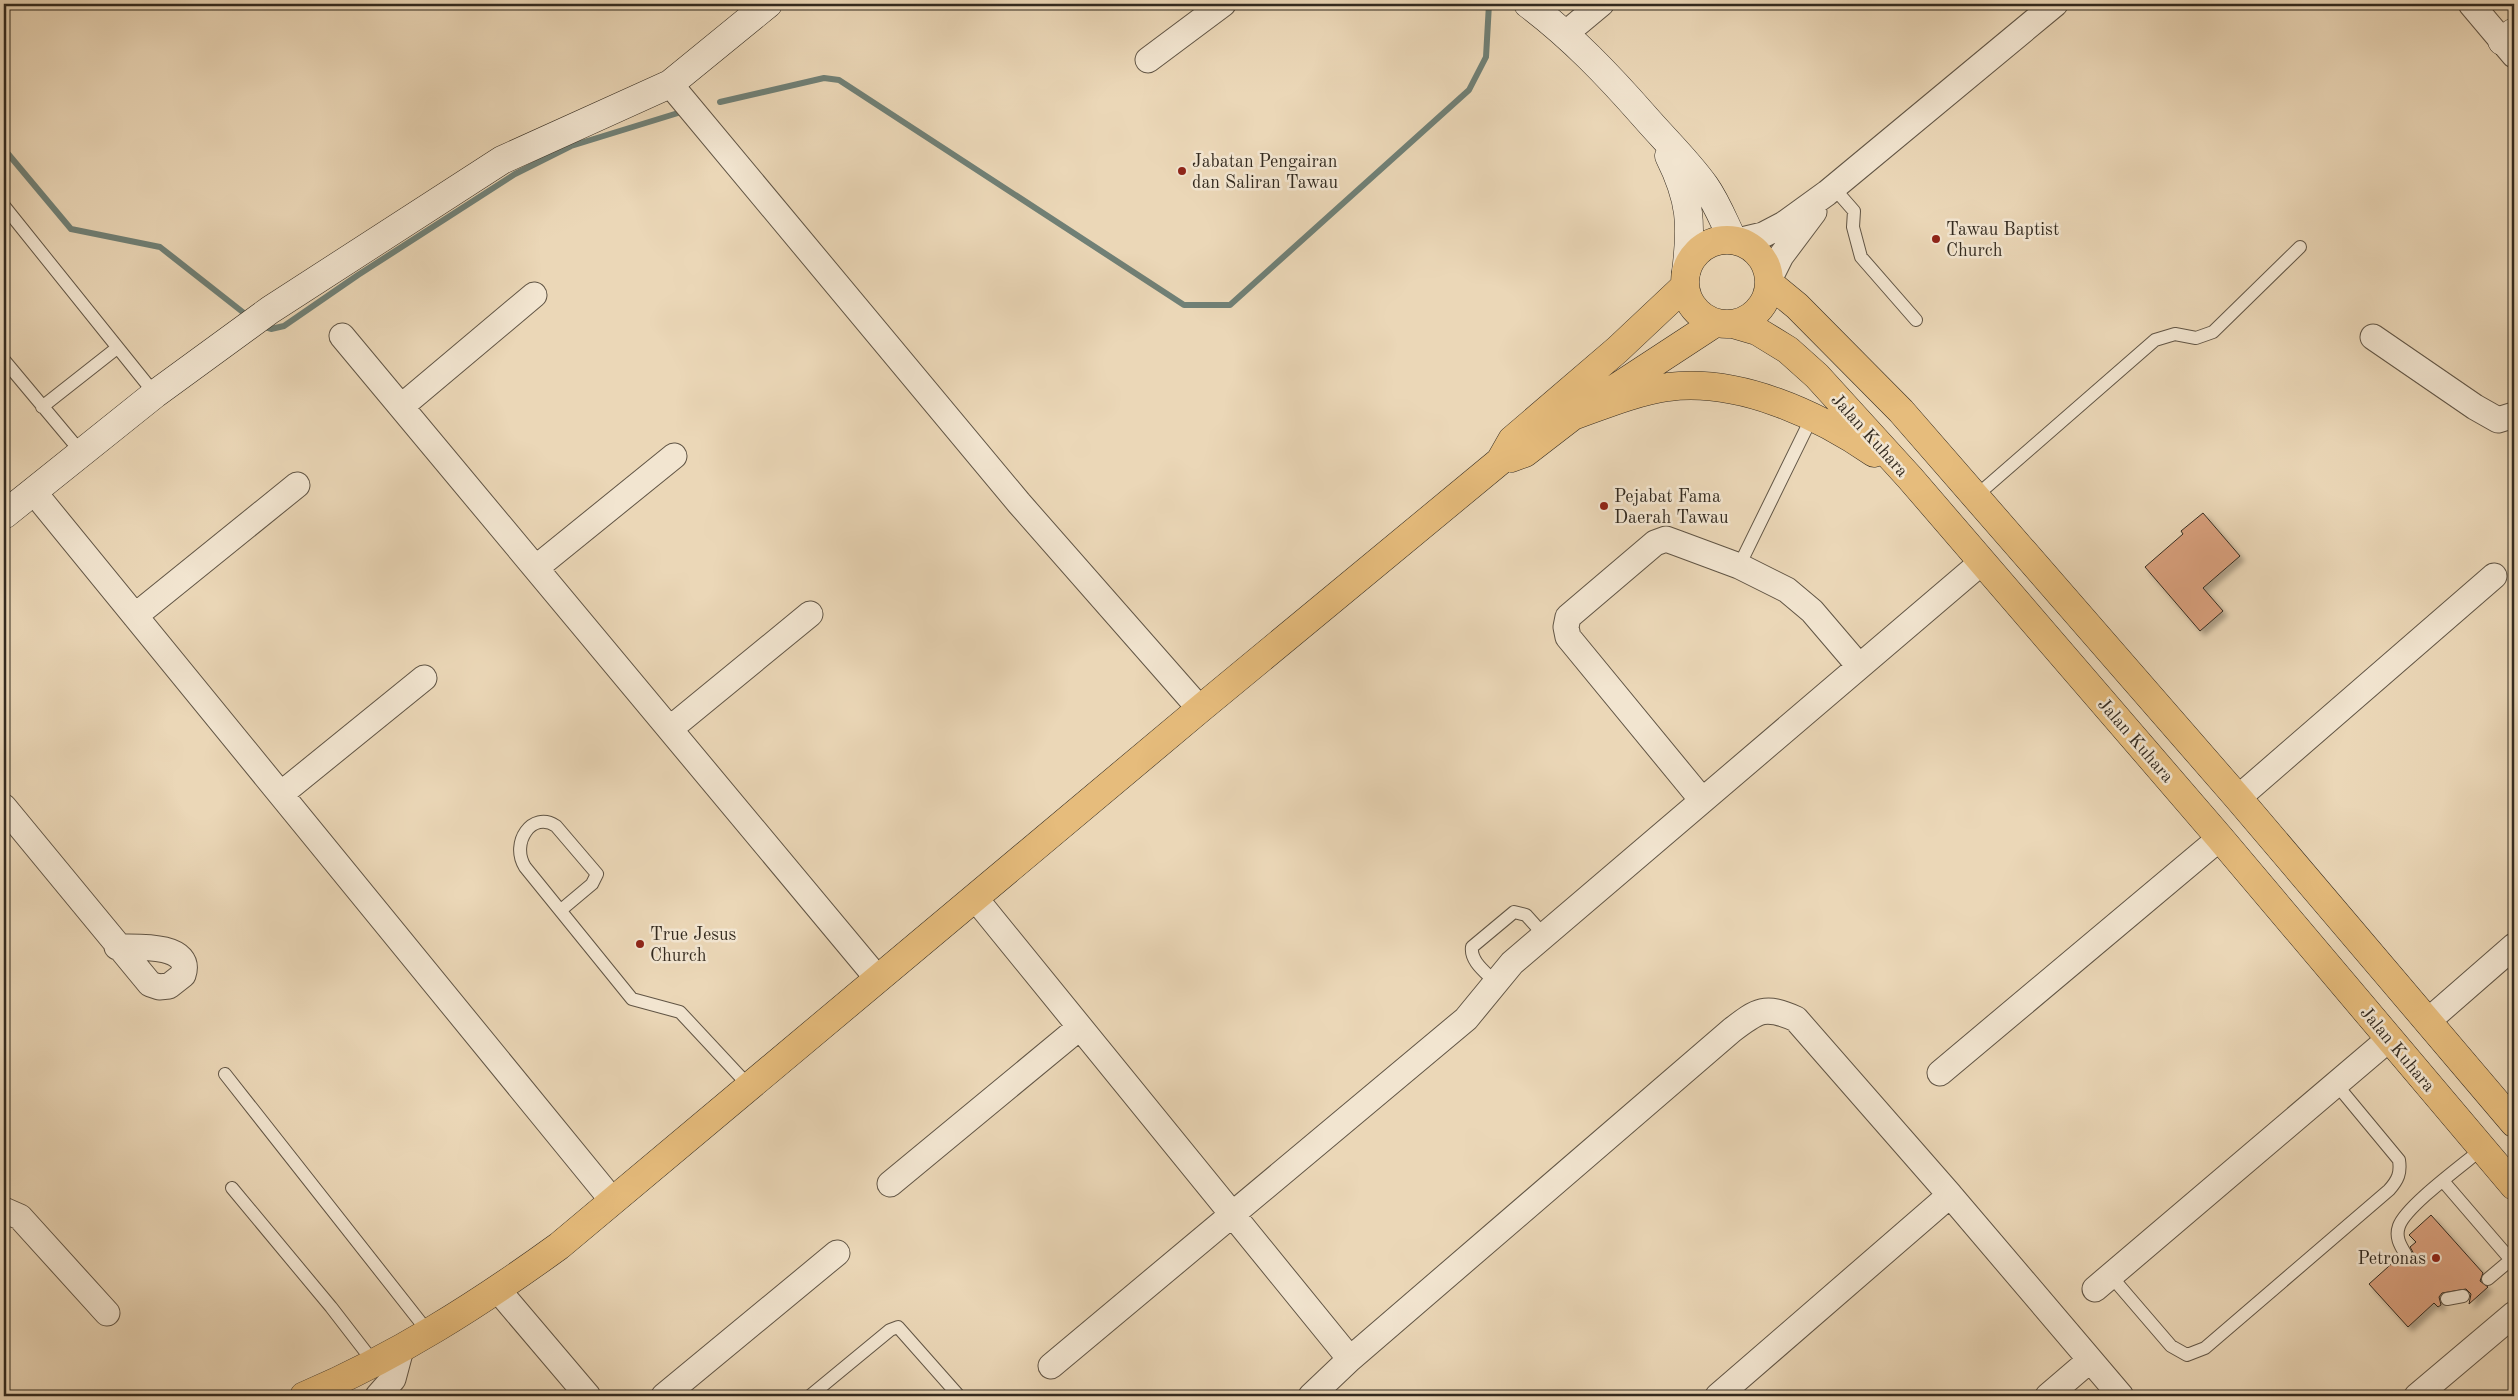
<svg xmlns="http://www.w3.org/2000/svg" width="2518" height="1400" font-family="'Old Standard TT',serif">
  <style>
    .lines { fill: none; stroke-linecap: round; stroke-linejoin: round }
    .stream { stroke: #708076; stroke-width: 6 }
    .building { fill: #d89f7c; stroke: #332a1f; filter: url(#shadow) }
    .lane-casing { stroke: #615545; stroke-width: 14 }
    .street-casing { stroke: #615545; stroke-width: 27 }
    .secondary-casing { stroke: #332a1f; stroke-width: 29 }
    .primary-casing { stroke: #332a1f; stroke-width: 29 }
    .lane { stroke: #f2e5d0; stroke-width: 12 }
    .street { stroke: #f2e5d0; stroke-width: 25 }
    .secondary { stroke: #f2e5d0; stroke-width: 28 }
    .primary { stroke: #e6bc7c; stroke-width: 28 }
    .poi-dot { fill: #8f2418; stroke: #f2e5d0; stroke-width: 2 }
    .labels { text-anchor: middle; stroke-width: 5; stroke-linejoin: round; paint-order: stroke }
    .poi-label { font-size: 18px; fill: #332a1f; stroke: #f2e5d0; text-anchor: start }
    .street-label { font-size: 18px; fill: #332a1f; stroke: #f2e5d0 }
  </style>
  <defs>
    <filter id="shadow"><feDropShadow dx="4.5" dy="4.5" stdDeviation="2.5" flood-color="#0004"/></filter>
  </defs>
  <rect width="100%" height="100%" fill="#ebd7b7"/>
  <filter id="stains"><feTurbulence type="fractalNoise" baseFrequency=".004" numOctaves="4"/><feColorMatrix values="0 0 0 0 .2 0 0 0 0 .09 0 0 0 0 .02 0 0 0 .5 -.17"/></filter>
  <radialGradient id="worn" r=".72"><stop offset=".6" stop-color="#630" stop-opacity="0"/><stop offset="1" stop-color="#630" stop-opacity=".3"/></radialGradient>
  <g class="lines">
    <!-- stream -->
    <path class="stream" d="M720 102 824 78 839 80 1184 305H1230L1469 90 1486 57 1489 4
      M4 149 71 229 160 247 249 317
      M261 326 271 329 284 326 358 275 515 174 571 146 678 113"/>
  </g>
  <!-- building -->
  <path class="building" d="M2203 513 2240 556 2203 588 2223 611 2200 631 2145 567 2183 534 2181 531Z
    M2431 1215 2483 1273 2480 1281 2488 1287 2469 1304 2471 1294 2466 1289 2442 1293 2439 1297 2441 1305 2438 1307 2434 1303 2408 1327 2369 1284 2398 1258 2406 1263 2413 1259 2414 1254 2410 1247 2416 1242 2409 1235Z"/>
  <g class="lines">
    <defs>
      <path id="lane" d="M1833 187 1854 211 1853 227 1861 257 1916 320
        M4 206 155 394
        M4 360 81 452
        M42 407 117 348
        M1976 496 2155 340 2175 334 2196 338 2213 332 2300 247
        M1739 566 1812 417
        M561 910 592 884 597 874 556 826C532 810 510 843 525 867L632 999 680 1012 749 1086
        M1496 983C1487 973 1470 962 1472 947L1514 912 1526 915 1544 935
        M225 1074 429 1333
        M2443 1181 2511 1260
        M232 1188 331 1307 375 1364
        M2406 1255C2400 1245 2395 1237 2399 1226 2406 1206 2464 1164 2483 1148
        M2110 1275 2171 1346 2187 1355 2205 1348 2389 1190C2398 1180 2401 1173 2399 1160L2336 1084
        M2488 1279 2514 1257
        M2447 1299 2463 1296
        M810 1396 890 1330 898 1327 959 1396"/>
      <path id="street" d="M2471 4 2514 55
        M1565 34 1601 4
        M1148 60 1223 4
        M670 84 1019 503 1200 709
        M1738 241 1763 235 1784 224 1827 193 2055 4
        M1769 280 1781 256 1814 212
        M342 336 878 979
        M2373 337 2475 407 2498 420 2514 415
        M402 406 534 295
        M33 491 612 1200
        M537 567 674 456
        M135 616 297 485
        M671 728 810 614
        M281 794 424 678
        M2238 798 2494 576
        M1702 800 1568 637 1566 627 1568 617 1655 543 1666 539 1677 543 1739 566 1787 590 1812 611 1859 666
        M4 807 150 984 159 987 169 986 183 975C194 943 134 947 117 947
        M975 898 1350 1359
        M2428 1021 2514 946
        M1940 1073 2220 838
        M890 1184 1080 1027
        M1950 1195 2121 1396
        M4 1210 20 1217 107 1313
        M2095 1289 2389 1039
        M498 1290 588 1396
        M1051 1366 1466 1019 1512 963 1982 562
        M378 1396 393 1379 401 1349
        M664 1396 837 1253
        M1311 1396 1350 1359 1732 1030C1758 1010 1765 1005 1796 1019L1950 1195 1718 1396
        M2048 1396 2090 1360
        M2417 1396 2514 1314"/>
      <path id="secondary" d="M1528 4C1572 37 1609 76 1645 117 1665 140 1688 162 1705 186 1717 203 1724 222 1733 240
        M2502 41 2514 32
        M1669 156C1691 200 1692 225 1686 272
        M4 515 155 394 270 310 502 160 670 84 768 4"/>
      <path id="primary" d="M1685 282a42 42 0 1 1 84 0a42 42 0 1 1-84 0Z
        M1769 283 1797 306 1901 411 2238 798 2514 1123
        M1733 324 1757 331 1788 350 1817 376 1910 478 2220 838 2514 1186
        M1573 416C1604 405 1635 392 1668 387 1739 378 1817 414 1874 453
        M1511 458 1525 453 1573 416 1715 323
        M304 1396C396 1357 479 1304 559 1246L1200 709 1500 461 1512 440 1617 350 1685 286"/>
    </defs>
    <!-- lane casing -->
    <use href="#lane" class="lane-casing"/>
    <!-- street casing -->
    <use href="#street" class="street-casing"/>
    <!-- secondary casing -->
    <use href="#secondary" class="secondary-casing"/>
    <!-- primary casing -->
    <use href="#primary" class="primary-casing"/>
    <!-- lane -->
    <use href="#lane" class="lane"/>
    <!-- street -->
    <use href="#street" class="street"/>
    <!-- secondary -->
    <use href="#secondary" class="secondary"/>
    <!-- primary -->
    <use href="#primary" class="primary"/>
  </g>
  <!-- markers -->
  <g class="poi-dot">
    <circle cx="1182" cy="171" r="5"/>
    <circle cx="1936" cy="239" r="5"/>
    <circle cx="1604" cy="506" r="5"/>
    <circle cx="640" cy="944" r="5"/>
    <circle cx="2436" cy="1258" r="5"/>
  </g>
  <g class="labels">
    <!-- poi labels -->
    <g class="poi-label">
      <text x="1192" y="167">Jabatan Pengairan<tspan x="1192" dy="21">dan Saliran Tawau</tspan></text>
      <text x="1946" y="235">Tawau Baptist<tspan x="1946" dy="21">Church</tspan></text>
      <text x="1614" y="502">Pejabat Fama<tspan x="1614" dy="21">Daerah Tawau</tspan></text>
      <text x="650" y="940">True Jesus<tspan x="650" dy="21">Church</tspan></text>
      <text x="2426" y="1264" text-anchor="end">Petronas</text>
    </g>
    <!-- street labels -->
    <g class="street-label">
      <text transform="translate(1870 435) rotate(48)" y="6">Jalan Kuhara</text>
      <text transform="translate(2136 740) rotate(49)" y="6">Jalan Kuhara</text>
      <text transform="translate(2398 1049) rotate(50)" y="6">Jalan Kuhara</text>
    </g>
  </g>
  <!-- margin -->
  <rect width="2518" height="1400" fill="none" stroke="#ebd7b7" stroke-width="20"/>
  <rect x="5" y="5" width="2508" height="1390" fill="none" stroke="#332a1f" stroke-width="2.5"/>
  <rect x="10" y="10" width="2498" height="1380" fill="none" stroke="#332a1f"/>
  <rect width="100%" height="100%" filter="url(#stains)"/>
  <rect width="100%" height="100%" fill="url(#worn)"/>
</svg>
